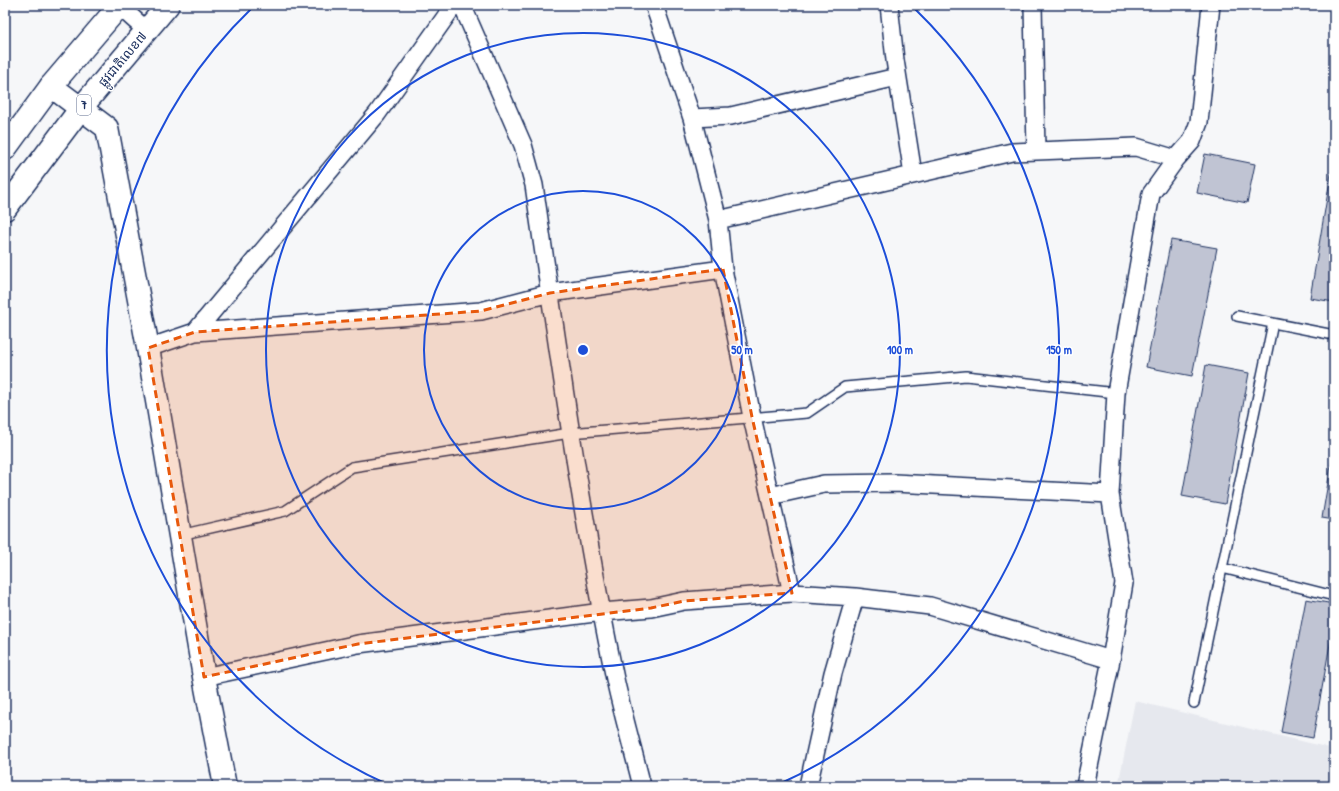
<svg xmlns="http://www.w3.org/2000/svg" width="1339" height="791" font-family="'Patrick Hand','Noto Sans Khmer',sans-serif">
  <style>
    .built { fill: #e6e8ee }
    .building { fill: #c0c4d3; stroke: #1b2f5e }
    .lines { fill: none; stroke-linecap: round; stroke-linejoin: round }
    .service-casing { stroke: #1b2f5e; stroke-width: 12 }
    .minor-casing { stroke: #1b2f5e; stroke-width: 20 }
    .tertiary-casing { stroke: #1b2f5e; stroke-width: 25 }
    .trunk-casing { stroke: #1b2f5e; stroke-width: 25 }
    .service { stroke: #fff; stroke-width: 9 }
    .minor { stroke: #fff; stroke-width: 17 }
    .tertiary { stroke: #fff; stroke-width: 22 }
    .trunk { stroke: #fff; stroke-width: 22 }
    .marked { fill: #e8590c; fill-opacity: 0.2; stroke: #e8590c; stroke-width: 3; stroke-dasharray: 8 5; stroke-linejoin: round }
    .ring { fill: none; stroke: #1d4ed8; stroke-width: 2 }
    .labels { text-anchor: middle; stroke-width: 3; stroke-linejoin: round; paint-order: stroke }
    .shield { fill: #fff; stroke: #5f6d8e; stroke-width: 1 }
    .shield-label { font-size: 12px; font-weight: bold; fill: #1b2f5e }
    .street-label { font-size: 13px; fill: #1b2f5e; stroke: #fff }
    .centre { fill: #1d4ed8; stroke: #fff; stroke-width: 2 }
    .ring-label { font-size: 12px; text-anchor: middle; font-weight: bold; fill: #1d4ed8; stroke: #fff; stroke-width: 3; stroke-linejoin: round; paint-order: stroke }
  </style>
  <rect width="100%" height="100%" fill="#f6f7f9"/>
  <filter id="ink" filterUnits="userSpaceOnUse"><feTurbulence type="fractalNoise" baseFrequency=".025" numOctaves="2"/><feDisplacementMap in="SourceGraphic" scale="8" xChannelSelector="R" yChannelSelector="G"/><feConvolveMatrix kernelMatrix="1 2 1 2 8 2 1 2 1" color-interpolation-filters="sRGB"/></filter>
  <g filter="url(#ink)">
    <!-- built -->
    <path class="built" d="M1135 701 1334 749V786H1118Z"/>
    <!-- building -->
    <path class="building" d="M1205 154 1255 164 1247 203 1197 193Z
      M1332 168H1334V302L1310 298Z
      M1171 240 1217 248 1192 376 1146 367Z
      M1206 365 1249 373 1225 504 1182 496Z
      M1334 447V520L1322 518Z
      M1306 599 1334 604V622L1313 738 1281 732Z"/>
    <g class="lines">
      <defs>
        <path id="service" d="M1237 316 1334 335
          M180 535 285 511 352 467 570 433 807 413 845 387 966 376 1116 393
          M1222 568 1334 596
          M1194 703 1273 323"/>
        <path id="minor" d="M118 5 146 30
          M462 5 523 145 534 185C558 350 581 515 615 679 623 715 633 750 642 786
          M654 5 692 118 718 220
          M889 5 895 60 913 174
          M1033 5 1036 151
          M692 118 731 116 897 77
          M723 269 752 417 792 593
          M195 332 377 114 454 5
          M148 348 195 332 481 311 550 293 723 269 718 220 1012 152 1136 147 1176 159
          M770 496 824 484 894 483 1110 494
          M204 677 358 644 602 612 651 608 684 601 792 593 855 597 930 606 1111 660
          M808 786 833 673 855 597
          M1085 786 1111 660 1124 583 1110 494 1116 393 1151 194 1176 159 1192 141 1199 122 1211 5"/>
        <path id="tertiary" d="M51 86 107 128 148 348 204 677 225 786"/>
        <path id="trunk" d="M5 149 51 86 120 5
          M5 209 81 108 168 5"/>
      </defs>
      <!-- service casing -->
      <use href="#service" class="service-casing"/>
      <!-- minor casing -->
      <use href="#minor" class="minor-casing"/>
      <!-- tertiary casing -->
      <use href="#tertiary" class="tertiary-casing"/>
      <!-- trunk casing -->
      <use href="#trunk" class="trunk-casing"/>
      <!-- service -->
      <use href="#service" class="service"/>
      <!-- minor -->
      <use href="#minor" class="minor"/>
      <!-- tertiary -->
      <use href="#tertiary" class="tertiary"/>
      <!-- trunk -->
      <use href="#trunk" class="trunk"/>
    </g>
  </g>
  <!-- marked area -->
  <path class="marked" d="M723 269 752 417 792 593 684 601 651 608 358 644 204 677 148 348 195 332 481 311 550 293Z"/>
  <!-- distance rings -->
  <g class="ring">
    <circle cx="583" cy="350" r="159"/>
    <circle cx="583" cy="350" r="317"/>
    <path d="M389 785A476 476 0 0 1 252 8M914 8A476 476 0 0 1 777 785"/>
  </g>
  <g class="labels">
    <!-- shield labels -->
    <rect class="shield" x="77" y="95" width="14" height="20" rx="3"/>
    <g class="shield-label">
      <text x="84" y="109">7</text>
    </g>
    <!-- street labels -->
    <g class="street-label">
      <text transform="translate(122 59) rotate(-50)" y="5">ផ្លូវជាតិលេខ៧</text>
    </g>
  </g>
  <circle cx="583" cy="350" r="6" class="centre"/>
  <g class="ring-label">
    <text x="742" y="354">50 m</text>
    <text x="900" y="354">100 m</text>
    <text x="1059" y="354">150 m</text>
  </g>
  <!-- margin -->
  <rect width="1339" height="791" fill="none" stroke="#fff" stroke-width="20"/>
  <rect x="10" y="10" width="1319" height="771" fill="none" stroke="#1b2f5e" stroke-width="1.5" filter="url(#ink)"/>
</svg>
